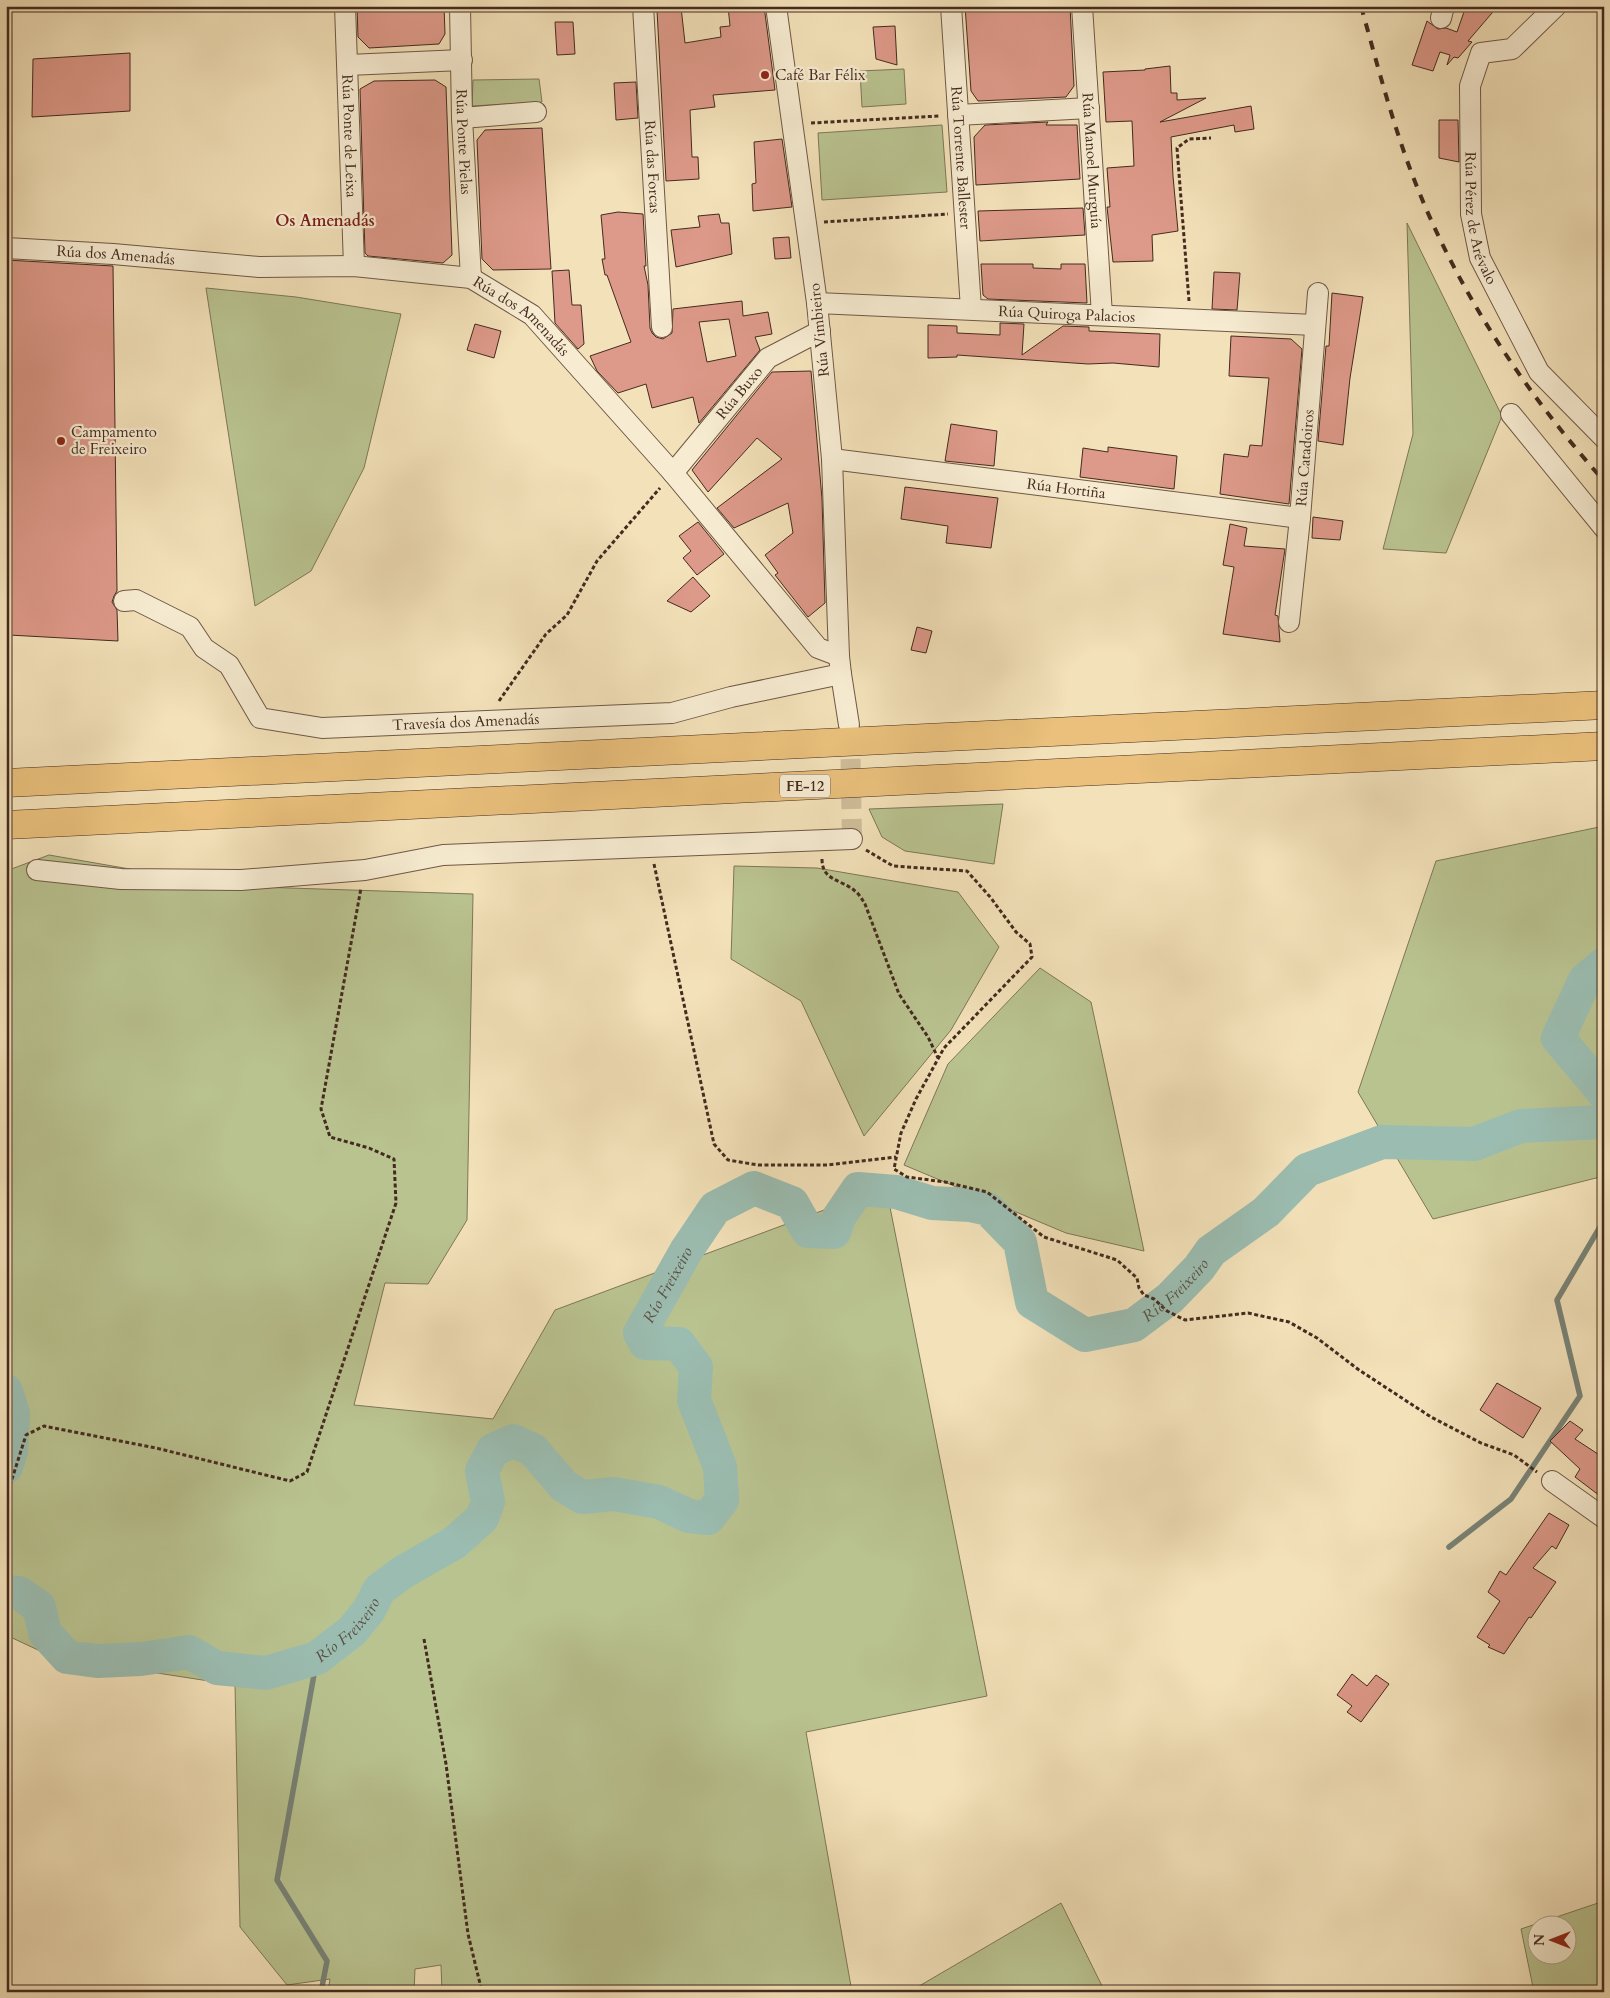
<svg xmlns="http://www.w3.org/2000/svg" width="1610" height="1998" font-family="Cardo,serif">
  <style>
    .green { fill: #b9c390; stroke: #7e7758; fill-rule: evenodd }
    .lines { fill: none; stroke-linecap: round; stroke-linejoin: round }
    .stream { stroke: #788377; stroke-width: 5.5 }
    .river { stroke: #9bbdb1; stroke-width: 34 }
    .building { fill: #dd9989; stroke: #442b1f; fill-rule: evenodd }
    .minor-tunnel { stroke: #d0bd9a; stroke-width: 20; stroke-dasharray: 20 10; stroke-linecap: butt }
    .minor-casing { stroke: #705846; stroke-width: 22 }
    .highway-casing { stroke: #442b1f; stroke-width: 29 }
    .path { stroke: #442b1f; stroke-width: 3; stroke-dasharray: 4 2.5; stroke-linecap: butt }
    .minor { stroke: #f7ecd2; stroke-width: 20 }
    .highway { stroke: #eac07c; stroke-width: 28 }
    .rail { stroke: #442b1f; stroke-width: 4; stroke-dasharray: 9 9; stroke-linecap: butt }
    .poi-dot { fill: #8f2418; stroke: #f7ecd2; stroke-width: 2 }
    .labels { text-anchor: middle; stroke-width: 4.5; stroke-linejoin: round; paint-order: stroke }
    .shield { fill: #f7ecd2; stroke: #7a6555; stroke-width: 1 }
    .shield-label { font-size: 14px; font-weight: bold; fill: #442b1f }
    .poi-label { font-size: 15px; fill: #442b1f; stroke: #f7ecd2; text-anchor: start }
    .street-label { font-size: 15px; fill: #442b1f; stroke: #f7ecd2 }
    .neighbourhood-label { font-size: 16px; font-weight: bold; fill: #7a1f14; stroke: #f7ecd2 }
    .water-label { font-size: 16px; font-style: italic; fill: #5a5044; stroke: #f7ecd2 }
  </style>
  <rect width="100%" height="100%" fill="#f3e1b9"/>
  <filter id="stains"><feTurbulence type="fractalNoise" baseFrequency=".004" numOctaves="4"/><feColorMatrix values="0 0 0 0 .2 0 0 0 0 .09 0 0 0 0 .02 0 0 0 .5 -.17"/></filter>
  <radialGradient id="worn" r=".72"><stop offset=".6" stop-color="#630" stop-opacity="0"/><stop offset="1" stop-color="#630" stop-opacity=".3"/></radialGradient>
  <!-- green -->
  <path class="green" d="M904 69 906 104 862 107 860 71Z
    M539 79 542 102 472 106 473 80Z
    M942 125 947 192 822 200 818 133Z
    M1407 223 1502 416 1446 553 1383 549 1413 434Z
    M206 288 296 297 401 314 364 468 311 571 255 606Z
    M1003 804 994 864 905 851 882 837 869 809Z
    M1604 826V1176L1433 1219 1358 1092 1436 861Z
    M49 855 228 886 473 894 467 1220 428 1284 385 1283 354 1405 493 1419 555 1310 886 1187 987 1696 806 1732 852 1992H442L441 1965 415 1969 414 1992H328L330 1979 287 1985 240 1927 235 1685 53 1657 6 1635V871Z
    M734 866 817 868 958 892 999 947 951 1030 864 1136 801 1001 731 959Z
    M1040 968 1091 1002 1144 1251 1066 1233 904 1165 948 1064Z
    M1604 1901V1992H1534L1521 1929ZM1538 1926H1568V1956H1538Z
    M1061 1903 1105 1992H909Z"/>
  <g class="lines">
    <!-- stream -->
    <path class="stream" d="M1449 1547 1511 1499 1580 1396 1557 1300 1604 1220
      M317 1658 277 1880 327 1961 321 1992"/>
    <!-- river -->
    <g class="river">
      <path d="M1604 964 1585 980 1558 1038 1604 1093"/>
      <path d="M6 1391 13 1414 11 1451 6 1467"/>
      <path id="s1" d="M6 1592 19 1593 39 1607 45 1633 67 1657 97 1661 141 1659 189 1652 217 1668 266 1673 317 1658 352 1631 369 1610 379 1590 403 1572 454 1543 482 1518 488 1502 482 1471 493 1450 514 1441 533 1450 564 1486 582 1497 614 1494 659 1502 689 1516 708 1518 722 1500 720 1467 694 1400 696 1367 679 1344 645 1343 640 1333 686 1251 715 1208 754 1188 792 1203 808 1231 834 1232 839 1217 858 1189 896 1192 932 1203 970 1205 988 1209 1020 1242 1032 1302 1085 1335 1134 1325 1170 1298 1199 1268 1211 1251 1266 1212 1307 1170 1382 1142 1474 1144 1521 1126 1603 1122 1604 1119"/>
    </g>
  </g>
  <!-- building -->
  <path class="building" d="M357 6H444L445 34 439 44 369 48 358 37Z
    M728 6H764L775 90 713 95 715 107 690 110 692 157H698L699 179 666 181 657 10 681 7 685 43 721 37 720 27 730 26Z
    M965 6H1070L1074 86 1066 97 978 101 971 91Z
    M1466 6H1498L1468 41 1472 42 1458 58 1454 57 1447 65 1450 55 1440 52 1433 71 1412 65 1427 21 1438 29 1446 28 1457 32Z
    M555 22H573L575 54 557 55Z
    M895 26 897 65 876 59 873 27Z
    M130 53V111L32 117 33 59Z
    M1170 66 1171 93H1177V100L1206 98 1160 122 1251 106 1254 129 1235 132 1234 125 1171 137 1173 176 1178 231 1152 235 1153 261 1113 262 1107 207H1110L1107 168 1134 166 1132 121 1106 122 1103 72 1145 70V69Z
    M435 80 446 87 452 255 443 263 368 256 365 253 360 89 374 81Z
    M636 82 638 118 616 120 614 83Z
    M1439 120H1458L1459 162 1439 158Z
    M1048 122 1046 125H1077L1080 179 976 185 974 137 985 125Z
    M542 128 551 269 493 270 482 259 477 140 485 130Z
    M782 139 792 207 753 211 752 184 756 183 754 142Z
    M1083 208 1085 235 980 241 978 211Z
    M618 212 643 214 646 266H644L648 285 650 328 652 333 656 337 663 339 672 333 673 309 742 301 743 316 768 312 772 334 755 337 760 350 699 423 693 397 652 408 646 384 618 393 597 371 590 356 631 342 607 275H605L602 259H605L601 215ZM729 319 736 356 707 362 699 322Z
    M719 214 721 223H729L732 254 676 267 671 230 700 227 698 216Z
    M789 237 791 258 775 259 773 238Z
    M6 260 113 266 117 591 114 596 112 602 117 610 118 641 9 635 6 626Z
    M981 264H1033V268L1061 269V264H1085L1087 303 988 299 983 295Z
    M569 270 572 305H581L584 344 578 349 555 323 552 271Z
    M1214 272 1240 273 1237 310 1212 309Z
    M1332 293 1363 297 1350 378 1343 445 1318 441 1326 346H1329Z
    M1000 323 1024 324 1022 355 1063 326 1089 327V331L1160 334 1159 367 1113 363 1088 364 957 355V357L928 358V325L957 326V333L1000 335Z
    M475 324 501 331 494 358 467 350Z
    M1231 336 1291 339 1302 349 1289 504 1220 494 1224 454 1248 457 1250 445 1262 446 1269 378 1229 376Z
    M811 371 822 499 825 603 808 617 775 575 778 573 765 555 793 533 788 503 734 528 717 508 782 459 757 438 708 492 692 470 772 372Z
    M951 424 997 431 994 466 945 461Z
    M1108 447 1177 456 1174 489 1080 477 1083 448 1108 452Z
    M905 487 998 498 991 548 946 543 948 526 901 519Z
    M1313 517 1343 521 1340 540 1312 538Z
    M698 522 724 554 697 575 683 558 691 551 679 536Z
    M1230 524 1247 528 1244 546 1285 549 1275 615 1278 616 1280 642 1223 634 1234 567 1223 565Z
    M693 577 710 596 691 612 667 601Z
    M917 627 932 631 926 653 911 650Z
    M1497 1383 1541 1408 1523 1438 1480 1410Z
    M1570 1421 1583 1430 1575 1439 1604 1458V1499L1575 1477 1580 1469 1550 1441Z
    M1549 1513 1569 1525 1556 1549 1552 1546 1533 1568 1556 1582 1531 1618 1529 1617 1504 1654 1488 1647 1490 1645 1477 1637 1500 1601 1488 1592 1500 1571 1506 1575Z
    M1352 1674 1367 1686 1376 1675 1389 1684 1361 1722 1347 1712 1352 1706 1337 1695Z"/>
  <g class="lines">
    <!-- minor-tunnel -->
    <path class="minor-tunnel" d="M850 729 852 839"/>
    <defs>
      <g id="minor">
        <path id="s2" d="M345 6 354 266"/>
        <path id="s3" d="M460 6 462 118 471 278"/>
        <path id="s4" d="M643 6 662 327"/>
        <path id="s5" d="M951 6 971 309"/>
        <path id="s6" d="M1082 6 1102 315"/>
        <path id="s7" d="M1556 6 1512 49 1481 53 1470 86 1471 214 1480 258 1539 372 1604 438"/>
        <path d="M1441 18 1444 6"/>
        <path d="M348 65 462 60"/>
        <path d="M958 115 1089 108"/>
        <path d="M462 118 536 112"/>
        <path id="s8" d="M6 248 113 254 259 267 354 266 471 278 532 315 673 473 818 648 839 656"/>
        <path id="s9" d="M817 303 1315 325"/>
        <path d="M1511 414 1604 528"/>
        <path id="s10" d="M832 459 1300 518"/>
        <path id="s11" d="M673 473 768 358 820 331"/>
        <path id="s12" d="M124 601 136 600 190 627 204 648 229 665 260 718 322 728 672 713 731 697 841 674 839 656 832 459 817 303 776 6"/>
        <path id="s13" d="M1289 622 1300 518 1318 293"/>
        <path d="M841 674 849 725"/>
        <path d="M37 870 121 879 241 880 365 870 443 855 852 839"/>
        <path d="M1552 1481 1604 1518"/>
      </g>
      <path id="highway" d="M6 783 1604 705
        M6 825 1604 746"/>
    </defs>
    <!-- minor casing -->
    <use href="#minor" class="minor-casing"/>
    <!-- highway casing -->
    <use href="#highway" class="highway-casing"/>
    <!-- path -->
    <path class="path" d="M811 123 939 116
      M824 222 948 214
      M1189 301 1177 148 1189 139 1211 138
      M499 701 546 634 567 615 597 561 660 488
      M866 850 893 866 967 871 991 898 1016 932 1030 944 1032 957 944 1048 916 1099 901 1133 894 1169 907 1177 945 1182 987 1192 1044 1237 1117 1260 1137 1278 1139 1288 1144 1295 1154 1299 1167 1311 1185 1320 1248 1313 1289 1322 1317 1338 1359 1370 1431 1417 1481 1443 1514 1455 1537 1472
      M822 859C822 881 841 879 855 891 859 894 862 899 865 904L899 994 928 1037 938 1058
      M654 864 714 1144 728 1160 758 1165H828L896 1157
      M6 1498 26 1435 44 1426 156 1448 290 1481 307 1472 396 1203 394 1159 369 1148 330 1137 321 1109 361 888
      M424 1639 446 1764 468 1934 482 1992"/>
    <!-- minor -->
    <use href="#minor" class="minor"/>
    <!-- highway -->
    <use href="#highway" class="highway"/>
    <!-- rail -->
    <path class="rail" d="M1361 6C1376 60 1390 114 1409 166 1452 283 1522 389 1604 481"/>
  </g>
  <!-- markers -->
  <g class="poi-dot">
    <circle cx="765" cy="75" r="5"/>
    <circle cx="61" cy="441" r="5"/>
  </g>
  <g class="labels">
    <!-- shield labels -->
    <rect class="shield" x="780" y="774.5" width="50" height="23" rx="4"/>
    <g class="shield-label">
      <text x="805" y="791">FE-12</text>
    </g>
    <!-- poi labels -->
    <g class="poi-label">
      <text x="775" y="80">Café Bar Félix</text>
      <text x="71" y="437">Campamento<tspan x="71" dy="17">de Freixeiro</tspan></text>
    </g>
    <!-- street labels -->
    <g class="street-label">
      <text dy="5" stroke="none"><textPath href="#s2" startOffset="130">Rúa Ponte de Leixa</textPath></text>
      <text dy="5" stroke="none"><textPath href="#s3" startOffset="136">Rúa Ponte Pielas</textPath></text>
      <text dy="5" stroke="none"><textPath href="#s5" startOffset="152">Rúa Torrente Ballester</textPath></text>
      <text dy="5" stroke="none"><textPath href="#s6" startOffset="155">Rúa Manoel Murguía</textPath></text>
      <text dy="5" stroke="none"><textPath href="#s4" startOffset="161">Rúa das Forcas</textPath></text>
      <text dy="5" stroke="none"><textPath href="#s7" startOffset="261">Rúa Pérez de Arévalo</textPath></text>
      <text dy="5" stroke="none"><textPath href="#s8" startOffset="110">Rúa dos Amenadás</textPath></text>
      <text dy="5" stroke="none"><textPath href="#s9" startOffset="250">Rúa Quiroga Palacios</textPath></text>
      <text dy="5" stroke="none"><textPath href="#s8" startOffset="530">Rúa dos Amenadás</textPath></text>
      <text transform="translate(819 330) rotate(-96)" y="5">Rúa Vimbieiro</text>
      <text dy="5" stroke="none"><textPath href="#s11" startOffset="104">Rúa Buxo</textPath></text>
      <text dy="5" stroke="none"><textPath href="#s13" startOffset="165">Rúa Catadoiros</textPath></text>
      <text dy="5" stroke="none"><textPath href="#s10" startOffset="236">Rúa Hortiña</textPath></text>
      <text dy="5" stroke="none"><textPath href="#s12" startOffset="396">Travesía dos Amenadás</textPath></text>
    </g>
    <!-- neighbourhood labels -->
    <g class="neighbourhood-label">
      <text x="325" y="226">Os Amenadás</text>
    </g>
    <!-- water labels -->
    <g class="water-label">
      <text dy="6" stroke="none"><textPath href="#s1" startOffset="1179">Río Freixeiro</textPath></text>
      <text dy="6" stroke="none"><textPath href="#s1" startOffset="1868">Río Freixeiro</textPath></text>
      <text dy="6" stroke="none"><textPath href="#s1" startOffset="396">Río Freixeiro</textPath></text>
    </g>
  </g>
  <!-- margin -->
  <rect width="1610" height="1998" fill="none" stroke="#f3e1b9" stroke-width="25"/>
  <rect x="8" y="8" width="1595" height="1983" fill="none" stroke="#442b1f" stroke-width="2.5"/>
  <rect x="12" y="12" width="1585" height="1973" fill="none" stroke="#442b1f"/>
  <!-- north arrow -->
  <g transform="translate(1552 1940) rotate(270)"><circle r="24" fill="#f7ecd2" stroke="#af9f8a"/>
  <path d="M0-4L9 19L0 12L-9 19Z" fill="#8f2418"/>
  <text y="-8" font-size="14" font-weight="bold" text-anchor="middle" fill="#442b1f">N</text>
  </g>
  <rect width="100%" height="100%" filter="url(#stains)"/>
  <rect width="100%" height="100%" fill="url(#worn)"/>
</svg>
